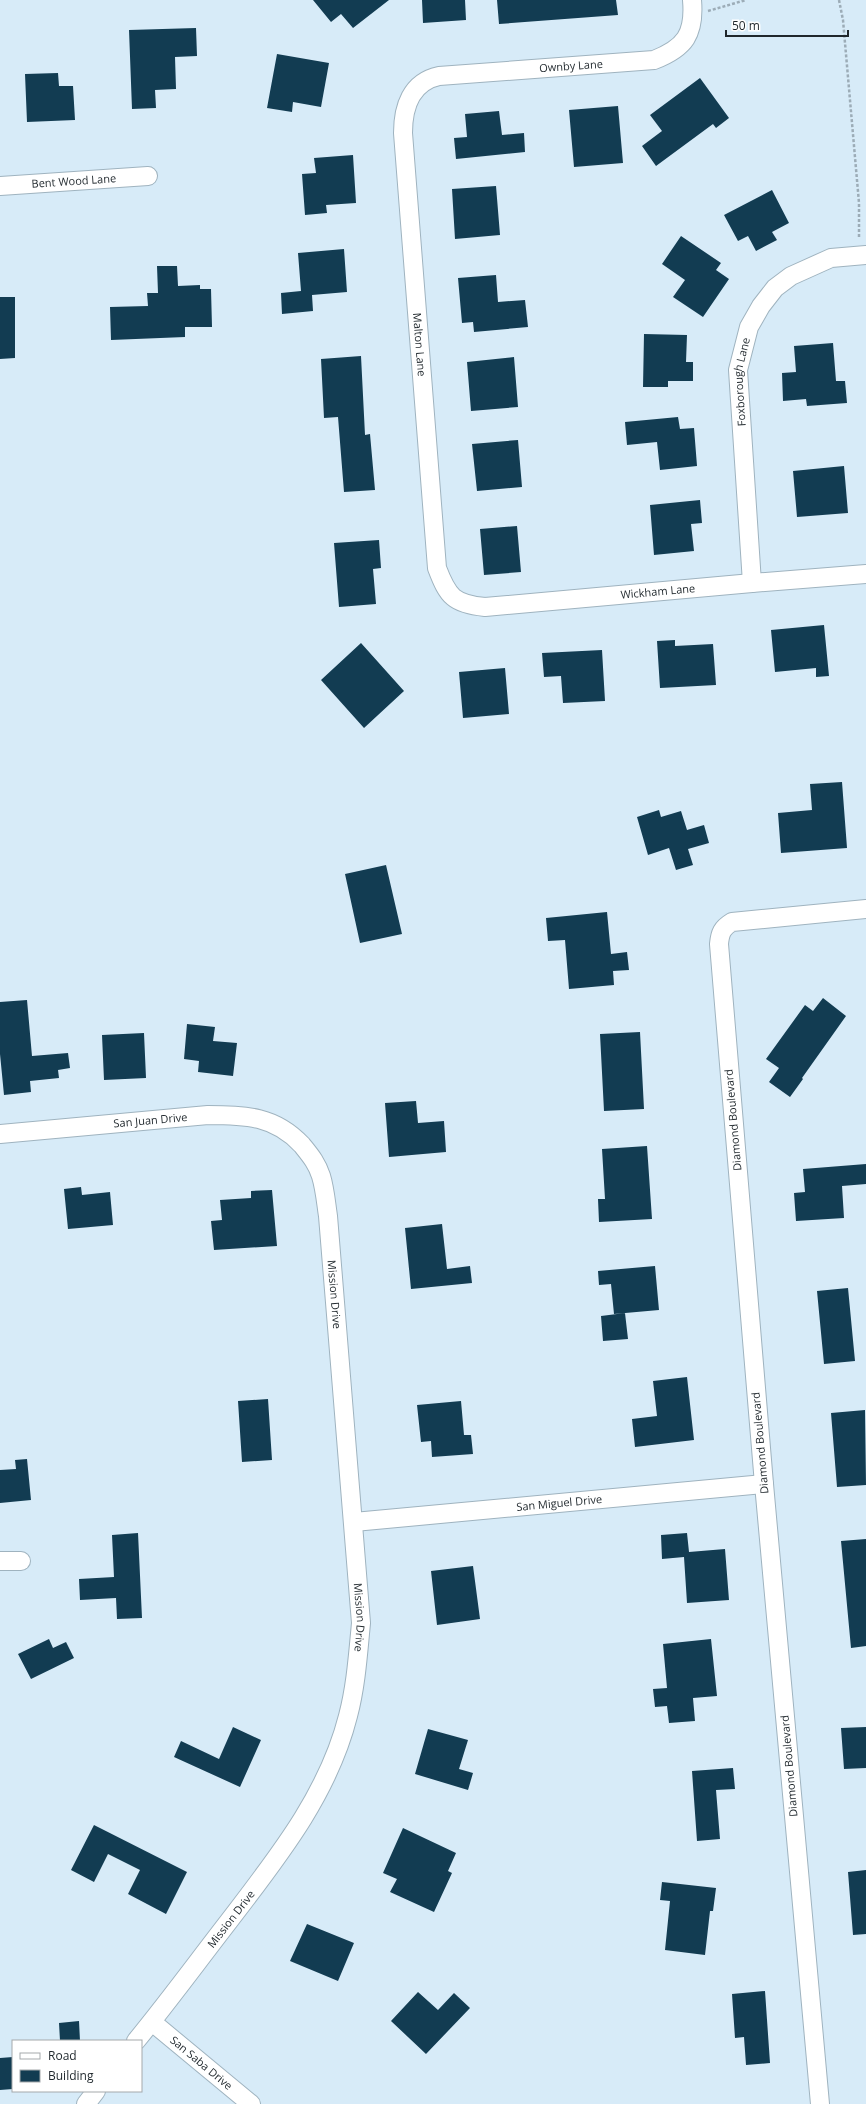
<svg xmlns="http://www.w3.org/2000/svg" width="866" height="2104" font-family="'Open Sans',sans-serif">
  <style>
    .building { fill: #123c52 }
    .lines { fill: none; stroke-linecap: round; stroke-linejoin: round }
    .minor-casing { stroke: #9fb3bf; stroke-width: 20 }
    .path { stroke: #9cacb7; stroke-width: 2.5; stroke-dasharray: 3 2; stroke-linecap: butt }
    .minor { stroke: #fff; stroke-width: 18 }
    .labels { text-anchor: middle; stroke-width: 4; stroke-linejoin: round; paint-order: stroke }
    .street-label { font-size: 11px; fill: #1f272c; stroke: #fff }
  </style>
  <rect width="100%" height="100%" fill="#d7ebf8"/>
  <!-- building -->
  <path class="building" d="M313 0H389L353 28 341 14 331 22Z
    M422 0H465L466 20 423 23Z
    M497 0H616L618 15 499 24Z
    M196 28 197 56 175 57 176 89 155 90 156 108 132 109 129 30Z
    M277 54 329 63 321 107 293 102 292 112 267 108Z
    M58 73 59 86H73L75 120 27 122 25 74Z
    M700 78 729 118 716 128 713 124 656 166 642 146 662 131 650 115Z
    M618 106 623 163 574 167 569 110Z
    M499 111 502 135 524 133 525 152 456 159 454 138 467 137 465 114Z
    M353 155 356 203 326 205 327 213 305 215 302 174 316 173 314 158Z
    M496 186 500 235 455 239 452 189Z
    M772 190 789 223 772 232 777 240 756 251 748 236 738 241 724 215Z
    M681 236 721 263 716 270 729 279 703 317 673 297 685 280 662 264Z
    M344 249 347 292 312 295 313 311 282 314 281 293 301 291 298 253Z
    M157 266H177L178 286 200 285V289H211L212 327H185V337L111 340 110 307 148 306 147 293H158Z
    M496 275 498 302 525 300 528 327 474 332 473 322 462 323 458 278Z
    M0 297H15V358L0 359Z
    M644 334 687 335 686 362H693V381H668V387H643Z
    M833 343 836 381H845L847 403 807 406 806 399 783 401 782 373 796 372 794 346Z
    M361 356 365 435 370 434 375 490 344 492 338 417 324 418 321 359Z
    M514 357 518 407 471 411 467 362Z
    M678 417 680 429 694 428 697 466 660 470 657 442 627 445 625 422Z
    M518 440 522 487 477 491 472 444Z
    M844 466 848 513 797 517 793 471Z
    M700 500 702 523 691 524 694 551 654 555 650 505Z
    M517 526 521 572 484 575 480 529Z
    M379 540 381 568 373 569 376 604 339 607 334 543Z
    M824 625 829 676 816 677V668L775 672 771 630Z
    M675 640V646L713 644 716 685 660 688 657 641Z
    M361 643 404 691 364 728 321 680Z
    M602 650 605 701 563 703 561 676 544 677 542 653Z
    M505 668 509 714 463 718 459 672Z
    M842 782 847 848 781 853 778 813 812 810 810 784Z
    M659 810 661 817 681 811 687 830 704 825 709 843 688 849 693 865 676 870 669 848 648 855 637 817Z
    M386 865 402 934 360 943 345 874Z
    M607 912 611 954 627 952 629 970 613 971 614 985 569 989 565 940 548 941 546 918Z
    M823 998 846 1016 802 1078 803 1079 790 1097 769 1082 779 1068 766 1059 805 1005 813 1011Z
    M27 1000 32 1056 68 1053 70 1068 58 1070 59 1078 30 1081 31 1092 4 1095 0 1054V1002Z
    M187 1024 215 1027 213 1041 237 1043 233 1076 198 1072 199 1061 184 1059Z
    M640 1032 644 1109 604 1111 600 1034Z
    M144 1033 146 1078 104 1080 102 1035Z
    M416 1101 418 1123 444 1121 446 1152 389 1157 385 1103Z
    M647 1146 652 1219 599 1222 598 1199H605L602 1149Z
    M866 1164V1184L842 1186 844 1218 796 1221 794 1193 805 1192 803 1169Z
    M81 1187 82 1195 110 1192 113 1225 68 1229 64 1189Z
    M272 1190 277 1246 214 1250 211 1221 222 1220 220 1200 251 1198V1191Z
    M442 1224 447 1269 470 1266 472 1283 411 1289 405 1228Z
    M655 1266 659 1310 614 1314 611 1284 599 1285 598 1271Z
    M848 1288 855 1361 824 1364 817 1291Z
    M625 1313 628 1339 603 1341 601 1316Z
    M687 1377 694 1440 635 1447 632 1419 657 1416 653 1381Z
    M268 1399 272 1460 242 1462 238 1401Z
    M461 1401 464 1435H471L473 1454 432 1457 431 1441 421 1442 417 1405Z
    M865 1410 866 1485 837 1487 831 1413Z
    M27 1459 31 1500 0 1503V1470L16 1469 15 1460Z
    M138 1533 142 1618 117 1619 116 1598 80 1600 79 1579 114 1577 112 1535Z
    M687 1533 689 1552 725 1549 729 1600 687 1603 684 1557 662 1559 661 1535Z
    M866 1539V1646L851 1648 841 1541Z
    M473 1566 480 1619 437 1625 431 1571Z
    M49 1639 53 1648 66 1642 74 1658 31 1679 18 1654Z
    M711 1639 717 1696 693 1698 695 1721 669 1723 667 1706 655 1707 653 1689 667 1688 663 1644Z
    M233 1727 261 1740 240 1787 174 1757 181 1741 219 1759Z
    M866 1727V1768L844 1769 841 1728Z
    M428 1729 468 1740 459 1769 473 1773 468 1790 415 1774Z
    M733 1768 735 1789 716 1790 720 1839 697 1841 692 1771Z
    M94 1825 187 1872 166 1914 128 1894 140 1870 108 1854 94 1882 71 1870Z
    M403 1828 456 1853 448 1871 452 1873 434 1912 390 1892 397 1879 383 1873Z
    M866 1870V1934L853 1935 848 1872Z
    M662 1882 716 1888 713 1911H710L705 1955 665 1950 670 1901 660 1900Z
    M307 1924 354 1943 338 1981 290 1961Z
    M765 1991 770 2063 746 2065 744 2037 735 2038 732 1994Z
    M418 1992 438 2010 454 1993 470 2008 426 2054 391 2021Z
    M79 2021 80 2041H60L59 2023Z
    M13 2057V2089L0 2090V2058Z"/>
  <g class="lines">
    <defs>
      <g id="minor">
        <path id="s1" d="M692 0C695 34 685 48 654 60L439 76C411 82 403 107 403 133L437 568C448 597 454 604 485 607L752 583 866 574"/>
        <path id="s2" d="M0 186 148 176"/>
        <path id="s3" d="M752 583 738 370 749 327 761 306 775 288 791 276 831 258 866 255"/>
        <path id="s4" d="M0 1134 208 1115C246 1115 275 1116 302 1145 310 1155 317 1163 321 1176 325 1189 326 1203 328 1216L361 1623C358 1654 356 1686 348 1716 328 1795 277 1858 229 1921 198 1961 168 2002 136 2041"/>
        <path id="s5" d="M354 1522 764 1484"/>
        <path d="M0 1561H21"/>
        <path id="s6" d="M152 2022 251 2104"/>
        <path d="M86 2104 96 2091"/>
        <path d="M820 2104 764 1484 719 944C720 933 722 928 732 922L866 909"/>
      </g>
    </defs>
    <!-- minor casing -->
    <use href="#minor" class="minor-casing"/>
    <!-- path -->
    <path class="path" d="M839 0 843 20 859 203V239
      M708 11 746 0"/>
    <!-- minor -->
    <use href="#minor" class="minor"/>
  </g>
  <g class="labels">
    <!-- street labels -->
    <g class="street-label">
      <text transform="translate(571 66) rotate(-4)" y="4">Ownby Lane</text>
      <text dy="4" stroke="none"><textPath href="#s2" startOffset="74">Bent Wood Lane</textPath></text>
      <text dy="4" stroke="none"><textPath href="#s1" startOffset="580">Malton Lane</textPath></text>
      <text dy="4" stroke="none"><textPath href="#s3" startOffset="202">Foxborough Lane</textPath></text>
      <text dy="4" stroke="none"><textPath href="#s1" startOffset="1045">Wickham Lane</textPath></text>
      <text dy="4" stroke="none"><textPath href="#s4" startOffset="151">San Juan Drive</textPath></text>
      <text transform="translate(733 1120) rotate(-95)" y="4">Diamond Boulevard</text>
      <text dy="4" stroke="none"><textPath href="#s4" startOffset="467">Mission Drive</textPath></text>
      <text transform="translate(760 1443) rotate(-95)" y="4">Diamond Boulevard</text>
      <text dy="4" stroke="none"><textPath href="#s5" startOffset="206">San Miguel Drive</textPath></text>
      <text dy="4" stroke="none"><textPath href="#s4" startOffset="791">Mission Drive</textPath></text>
      <text transform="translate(789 1766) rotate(-95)" y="4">Diamond Boulevard</text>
      <text transform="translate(231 1919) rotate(-52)" y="4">Mission Drive</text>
      <text dy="4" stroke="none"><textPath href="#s6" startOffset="64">San Saba Drive</textPath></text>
    </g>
  </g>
  <!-- legend -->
  <rect x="12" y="2040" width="130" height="52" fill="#ffffff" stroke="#a5a9ab"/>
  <rect x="20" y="2053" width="20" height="6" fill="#ffffff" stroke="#a5a9ab"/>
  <text x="48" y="2060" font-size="12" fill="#1f272c">Road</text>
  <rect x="20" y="2070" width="20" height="12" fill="#123c52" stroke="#a5a9ab"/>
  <text x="48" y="2080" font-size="12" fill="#1f272c">Building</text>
  <!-- scale -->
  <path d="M726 30v6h122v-6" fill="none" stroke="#1f272c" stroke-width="2"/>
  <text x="732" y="30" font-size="12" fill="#1f272c" stroke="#ffffff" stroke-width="3" paint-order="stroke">50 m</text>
</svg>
